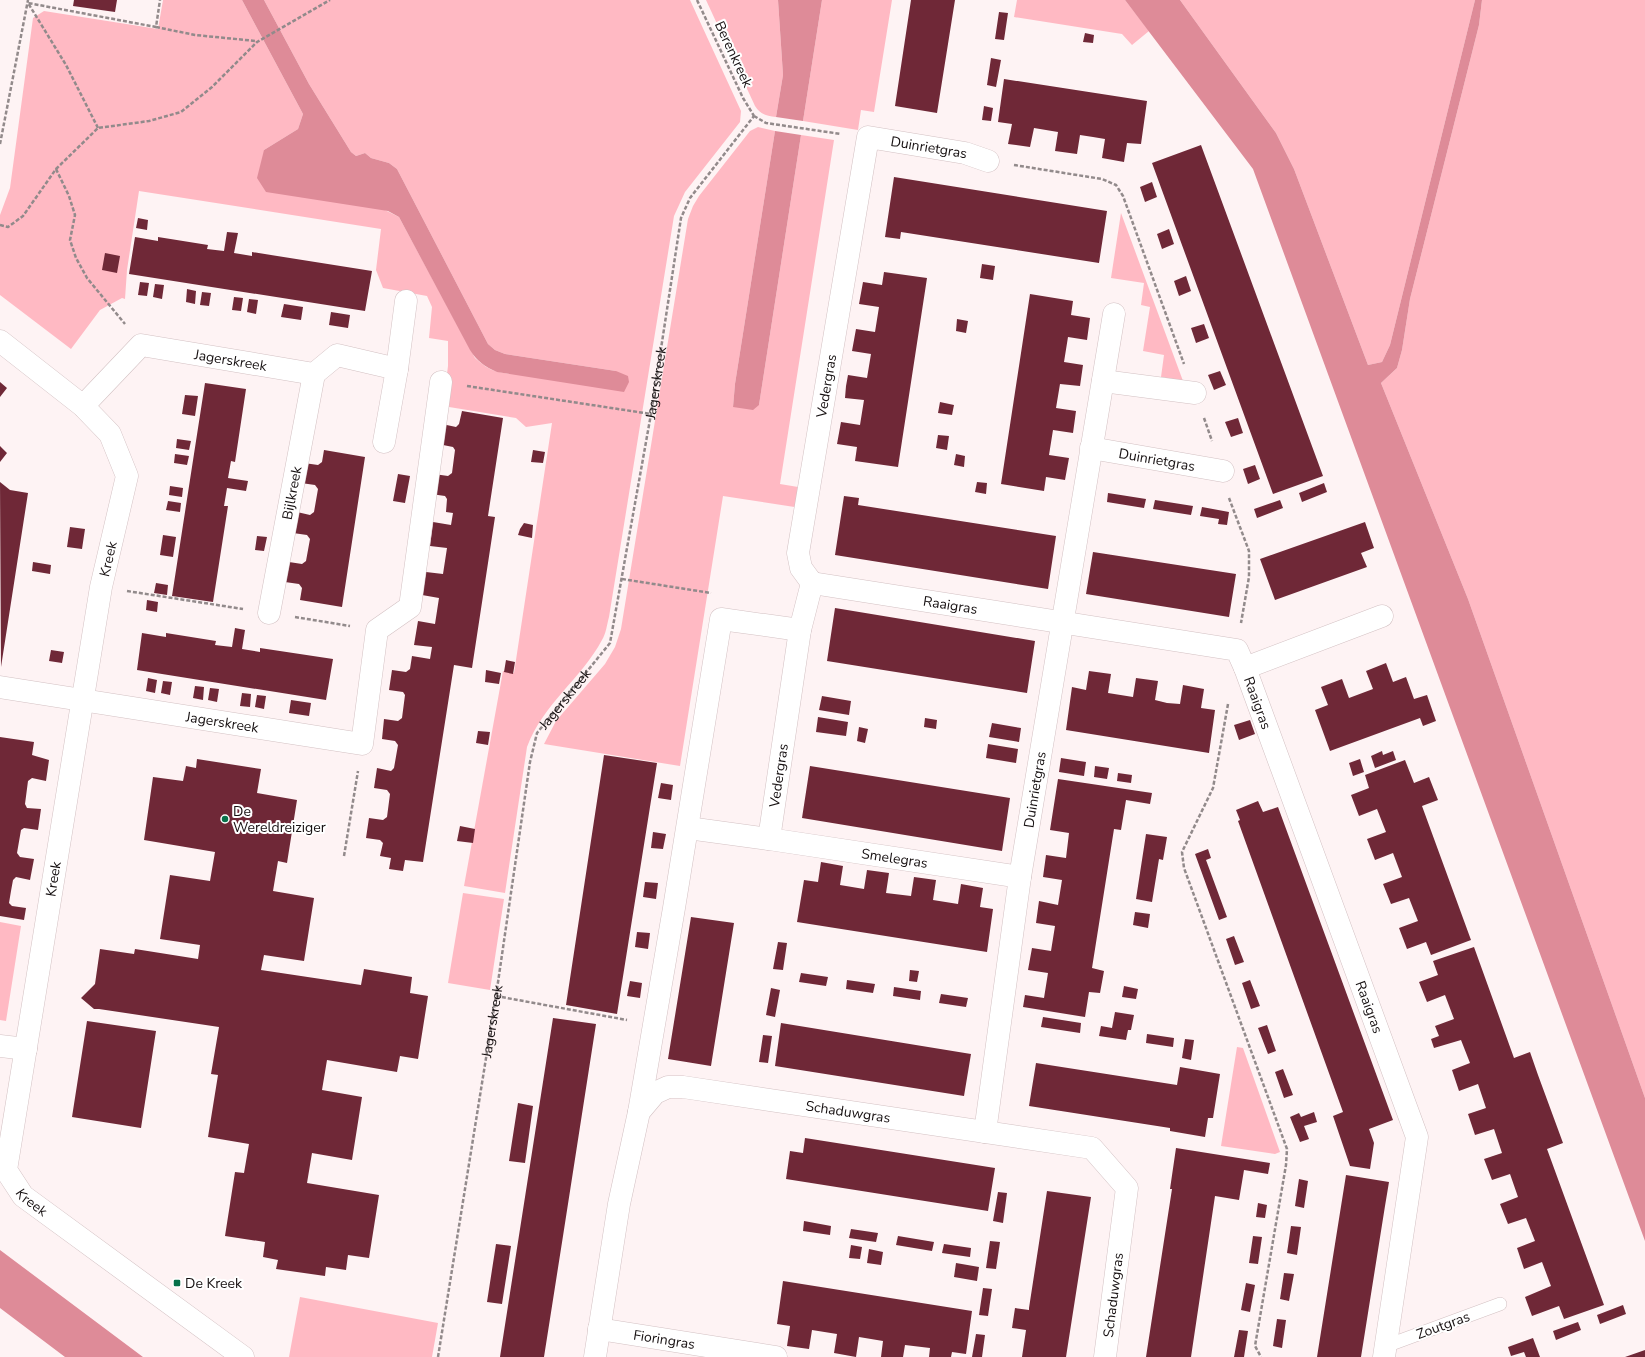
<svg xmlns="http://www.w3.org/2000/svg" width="1645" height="1357" font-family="'Nunito Sans',sans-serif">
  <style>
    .green { fill: #ffb9c3 }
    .water { fill: #de8b98 }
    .building { fill: #6f2837 }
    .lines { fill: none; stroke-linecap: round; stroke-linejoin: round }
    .lane-casing { stroke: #d3c1c3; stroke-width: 14 }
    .street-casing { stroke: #d3c1c3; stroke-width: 23 }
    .secondary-casing { stroke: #d3c1c3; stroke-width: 23 }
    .path { stroke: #928a8b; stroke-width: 2.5; stroke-dasharray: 4 2; stroke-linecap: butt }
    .lane { stroke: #fff; stroke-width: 13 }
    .street { stroke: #fff; stroke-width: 22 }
    .secondary { stroke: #fff; stroke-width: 22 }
    .poi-dot { fill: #07714a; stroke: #fff; stroke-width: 1.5 }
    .labels { text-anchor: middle; stroke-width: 4; stroke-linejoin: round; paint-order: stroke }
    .street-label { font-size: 14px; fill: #161011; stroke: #fff }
    .poi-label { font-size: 14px; fill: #161011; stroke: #fff; text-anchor: start }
  </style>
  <rect width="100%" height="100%" fill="#fef3f4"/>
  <!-- green -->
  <path class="green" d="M163 0H242L303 114 298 129 264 150 399 217 475 358C489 370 493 372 512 374L616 371 505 354 495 350 488 344 397 169 389 163 371 158 365 153 356 156 351 152 309 84 264 0H690L741 111 740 122 685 192 674 216 609 617C607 624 606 634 602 640 581 679 543 704 527 747L505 893 464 886 503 671 514 673 552 423 526 427 516 418 443 406 448 366V341L429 338 432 307 427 296 383 288 376 270 381 229 139 191 127 270 125 299 122 298 100 310 71 349 0 295V215L10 188 33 18 44 11 158 29Z
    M706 0H778L783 75 776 117C767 116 761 115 755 106Z
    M822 0H892L874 112 861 110 858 130 803 121Z
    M1017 0H1125L1149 31 1132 45 1122 34 1014 17Z
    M1180 0H1475L1390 345 1382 362 1368 365 1294 169 1276 133Z
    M1482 0H1645V1098L1468 599 1381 383 1397 368 1402 350 1410 299 1479 25Z
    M758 127 775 131 735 384 733 407 759 405 801 135 834 140 780 484 804 488 801 508 723 496 680 766 544 744 556 721 605 664 615 647 621 629 688 219 693 206 699 196 750 131Z
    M1121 213 1183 381 1161 377 1164 355 1143 351 1150 307 1141 305 1144 283 1111 278Z
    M463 893 504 899 490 990 448 983Z
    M0 922 21 926 6 1021 0 1020Z
    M1237 1047 1243 1048 1280 1152 1275 1154 1221 1146Z
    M300 1297 438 1323 432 1357H289Z"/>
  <!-- water -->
  <path class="water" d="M242 0H264L309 84 351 152 356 156 365 153 371 158 389 163 397 169 488 344 495 350 505 354 616 371 628 376 629 382 624 392 497 372C485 367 477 361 470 350L399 217 388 211 266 192 257 178 264 150 298 129 303 114Z
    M778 0H822L803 121 776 117 783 75Z
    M1125 0H1180L1276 133 1294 169 1368 365 1382 362 1390 345 1475 0H1482L1479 25 1410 299 1402 350 1397 368 1381 383 1468 599 1645 1098V1241L1253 169Z
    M775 131 801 135 759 405 753 410 733 407 735 384Z
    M0 1250 143 1357H65L0 1308Z"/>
  <!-- building -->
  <path class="building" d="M74 0H117L115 12 73 6Z
    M911 0H955L937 113 895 106Z
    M999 12 1008 13 1004 40 995 39Z
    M1085 33 1094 35 1093 43 1083 42Z
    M991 58 1001 60 996 87 987 85Z
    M1004 79 1147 101 1141 144 1127 143 1124 162 1102 158 1105 139 1093 137 1080 135 1077 154 1055 151 1058 132 1034 128 1030 147 1008 144 1012 124 998 122Z
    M984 106 993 108 991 121 982 120Z
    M1201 145 1323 476 1273 494 1152 163Z
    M894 177 1107 211 1099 263 901 232 900 239 885 237Z
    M1152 182 1157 197 1145 202 1140 187Z
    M138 218 148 220 147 230 136 228Z
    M1169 229 1174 244 1162 249 1157 234Z
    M227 232 238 233 234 253 252 256V252L372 271 365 311 129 274 135 237 158 241V237L208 245 207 249 224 251Z
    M105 253 120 256 117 273 102 270Z
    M982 264 995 266 993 280 980 278Z
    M884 272 927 278 898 467 855 461 857 447 837 444 841 422 860 425 864 400 845 398 846 386 848 375 867 378 871 354 852 351 856 329 875 332 879 307 859 304 863 282 882 285Z
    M1186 276 1191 291 1179 296 1174 281Z
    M140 282 149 283 147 296 138 295Z
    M155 284 164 285 162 299 153 297Z
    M187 289 196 291 195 304 186 302Z
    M202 292 211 293 209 306 200 305Z
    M1030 294 1073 301 1071 315 1090 318 1087 340 1068 337 1064 362 1083 365 1080 386 1060 384 1056 408 1076 411 1073 433 1053 430 1049 455 1069 458 1065 480 1046 477 1044 491 1001 484Z
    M234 297 243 298 241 311 232 310Z
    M249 299 258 300 256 314 247 312Z
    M284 304 303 307 301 320 281 317Z
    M331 312 350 315 348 328 329 325Z
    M957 319 968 321 966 333 956 331Z
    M1204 324 1209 338 1196 343 1191 328Z
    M1220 371 1226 385 1214 390 1208 375Z
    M0 382 7 388 0 397Z
    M205 383 246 389 235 462 231 461 228 478 248 481 246 491 227 488 224 506H228L213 602 172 596Z
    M185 395 198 396 195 416 182 414Z
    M940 402 954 405 952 415 938 413Z
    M462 411 503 418 488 516 495 517 472 668 454 665 423 862 405 860 403 871 389 869 391 858 380 856 383 843 380 840 366 838 369 818 383 820 387 817 390 794 387 790 374 788 377 768 391 771 394 768 398 745 395 741 382 739 384 719 398 721 402 718 405 695 403 692 389 690 392 670 406 672 410 669 412 656 430 659 432 647 414 645 418 621 435 624 439 598 422 595 426 572 443 574 447 548 430 546 433 522 451 525 453 513 446 512 447 499 445 496 431 494 434 474 448 476 452 473 455 450 453 447 438 444 442 424 456 427 459 424Z
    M1238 418 1243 433 1231 437 1225 422Z
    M938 435 949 436 947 450 936 448Z
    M177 439 191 441 189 450 176 448Z
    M0 446 7 453 0 462Z
    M324 450 365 457 342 607 300 600 302 588 299 584 285 582 289 562 302 564 306 561 310 539 307 535 293 533 297 512 310 515 314 512 318 489 315 485 301 483 304 463 318 465 322 462Z
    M533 450 545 452 543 463 531 462Z
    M175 454 189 456 187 465 174 463Z
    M956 454 965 456 964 467 954 465Z
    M1255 465 1260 479 1248 484 1243 469Z
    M398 474 410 476 405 503 393 501Z
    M0 482 10 490 28 493 1 667Z
    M977 482 987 483 986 494 975 492Z
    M1324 483 1327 492 1302 502 1299 493Z
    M170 486 183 488 182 497 169 495Z
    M1108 493 1146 499 1144 508 1107 502Z
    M844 496 859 498 858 505 1056 536 1048 589 835 555Z
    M1155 500 1193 506 1191 515 1153 509Z
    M1280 500 1283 508 1257 518 1254 509Z
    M168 501 181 503 180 512 166 510Z
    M1202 507 1229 512 1227 525 1218 524 1219 519 1200 516Z
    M1365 522 1374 548 1361 553 1367 567 1275 600 1260 559Z
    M524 523 533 525 532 538 518 535 520 529Z
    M70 527 85 529 82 549 67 547Z
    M163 535 176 537 173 557 160 555Z
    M257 536 267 537 264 551 255 550Z
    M1093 552 1236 574 1229 617 1086 594Z
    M33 562 51 565 50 574 32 571Z
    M156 583 168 585 167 595 154 593Z
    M147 600 158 602 157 612 146 610Z
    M835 608 1035 641 1027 693 827 661Z
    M235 628 245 630 242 649 260 652V648L333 659 326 700 137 670 142 633 166 637V633L216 641 215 645 232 647Z
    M51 650 64 652 62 663 49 661Z
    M506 660 515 662 513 674 504 672Z
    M1386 663 1393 682 1406 677 1414 699 1427 695 1436 721 1423 726 1420 718 1330 751 1315 710 1328 705 1321 687 1342 679 1349 698 1373 689 1366 671Z
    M486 670 501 673 499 684 485 682Z
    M1089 671 1111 674 1108 693 1133 697 1136 678 1158 681 1155 700 1167 703 1180 704 1183 685 1204 689 1201 708 1215 710 1209 753 1066 730 1072 687 1086 690Z
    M148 678 157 680 155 693 146 691Z
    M163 681 172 682 170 695 161 693Z
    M195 686 204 687 203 700 193 698Z
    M210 688 219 689 217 702 208 700Z
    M242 693 251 694 250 707 240 706Z
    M257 695 266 696 264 709 255 707Z
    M822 696 851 701 849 715 819 710Z
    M291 700 311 703 309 716 289 713Z
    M818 717 848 722 846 736 816 732Z
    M925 718 937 720 936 729 924 727Z
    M1250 720 1255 734 1239 740 1234 725Z
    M992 723 1021 728 1019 742 989 737Z
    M859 727 868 729 865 743 857 741Z
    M478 731 490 732 488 745 476 743Z
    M0 737 34 742 32 755 49 760 46 781 32 778 28 781 25 804 27 808 41 809 38 830 24 828 21 830 17 853 20 857 34 859 30 880 16 877 13 880 11 891 9 903 12 906 26 908 24 920 0 916Z
    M988 744 1018 749 1016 763 986 758Z
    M1382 751 1383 755 1393 751 1396 760 1375 768 1371 756Z
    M604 755 657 763 617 1014 566 1005Z
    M1061 758 1086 762 1084 776 1059 772Z
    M197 759 261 769 257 793 297 800 287 863 278 861 273 891 314 898 304 961 264 955 261 970 361 985 364 969 412 977 410 993 428 996 418 1059 400 1056 397 1072 327 1060 322 1090 362 1097 352 1160 312 1153 307 1183 379 1195 369 1258 348 1255 346 1270 326 1267 325 1276 276 1269 278 1260 263 1257 265 1242 225 1236 235 1172 244 1173 249 1144 208 1137 218 1075 211 1074 219 1027 99 1009H94L81 998 95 984 100 949 134 954 135 949 198 959 200 945 160 939 170 875 210 881 215 852 144 840 153 777 183 781 186 766 196 768Z
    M1360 759 1364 772 1353 776 1349 763Z
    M1405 760 1414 783 1429 777 1438 800 1422 806 1471 940 1431 955 1426 942 1407 949 1399 928 1418 921 1409 898 1391 904 1383 884 1402 877 1393 853 1375 860 1367 839 1386 832 1377 809 1359 816 1351 795 1369 788 1365 775Z
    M810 766 1010 798 1002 851 802 818Z
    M1095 766 1109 768 1107 779 1094 777Z
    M1118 773 1132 775 1131 783 1117 781Z
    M1058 779 1152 793 1150 804 1126 800 1121 830 1114 829 1092 968 1104 971 1100 993 1089 992 1085 1017 1023 1007 1025 995 1044 998 1048 973 1028 970 1032 948 1051 951 1055 926 1036 923 1039 901 1058 905 1062 880 1043 877 1046 855 1066 858 1069 833 1050 830Z
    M661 783 673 785 671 800 658 798Z
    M1258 801 1263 812 1278 807 1393 1120 1369 1129 1374 1143 1370 1169 1350 1166 1333 1116 1343 1112 1238 821 1240 820 1236 810Z
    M460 826 475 829 473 843 457 841Z
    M653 832 666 834 663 849 651 848Z
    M1146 834 1167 837 1163 860 1159 859 1152 902 1136 899Z
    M1208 849 1211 858 1206 860 1227 917 1219 920 1195 854Z
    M821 862 843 866 840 885 864 889 867 870 889 873 886 893 911 896 914 877 936 880 933 900 958 904 961 884 983 888 980 907 993 909 987 952 797 922 804 880 818 882Z
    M645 882 658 883 656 899 643 897Z
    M1135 912 1150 914 1148 928 1133 925Z
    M691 917 734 923 711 1066 668 1059Z
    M637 932 650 933 648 949 635 947Z
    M1234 936 1244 962 1235 965 1226 939Z
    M778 942 787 943 783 970 773 969Z
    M1474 947 1514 1058 1530 1052 1538 1075 1563 1143 1547 1149 1604 1305 1564 1319 1559 1306 1532 1316 1525 1297 1551 1286 1542 1262 1524 1269 1517 1248 1535 1241 1526 1218 1508 1224 1500 1204 1518 1197 1510 1174 1492 1180 1484 1159 1502 1153 1494 1129 1475 1135 1468 1114 1486 1108 1478 1084 1459 1091 1452 1070 1470 1063 1461 1040 1434 1048 1431 1039 1439 1036 1435 1026 1454 1019 1445 995 1427 1002 1419 982 1438 975 1433 961Z
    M910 970 919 971 917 982 909 981Z
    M801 973 828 977 826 986 799 982Z
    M847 980 875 984 873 993 846 989Z
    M1250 980 1260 1006 1251 1009 1242 983Z
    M630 981 642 983 640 998 627 996Z
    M1124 986 1138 989 1136 999 1122 997Z
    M894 987 921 991 920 1000 893 996Z
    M771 988 780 990 775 1017 766 1015Z
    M941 994 968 998 966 1007 939 1003Z
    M1115 1012 1134 1015 1131 1030H1128L1126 1040 1099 1036 1101 1026 1112 1028Z
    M1043 1017 1081 1023 1080 1033 1041 1027Z
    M553 1018 596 1024 563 1236 544 1357H500Z
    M87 1021 156 1031 141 1128 72 1117Z
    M781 1023 971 1054 964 1096 775 1066Z
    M1267 1025 1276 1051 1268 1054 1258 1028Z
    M1147 1034 1174 1038 1173 1047 1146 1043Z
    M763 1035 772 1036 768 1063 759 1062Z
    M1185 1039 1194 1040 1191 1060 1182 1058Z
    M1036 1063 1177 1085 1180 1067 1220 1074 1213 1118H1208L1205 1137 1170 1131V1128L1029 1106Z
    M1283 1069 1293 1095 1284 1098 1275 1072Z
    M518 1103 533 1106 525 1163 509 1161Z
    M1314 1112 1317 1122 1304 1126 1309 1139 1300 1142 1290 1117 1299 1113 1301 1117Z
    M805 1138 995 1168 988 1211 786 1179 790 1151 803 1153Z
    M1176 1148 1270 1163 1268 1174 1244 1170 1239 1200 1215 1196 1191 1357H1146L1172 1189H1170Z
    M1346 1175 1389 1182 1385 1206 1361 1357H1317Z
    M1299 1179 1308 1181 1304 1208 1295 1206Z
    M1047 1191 1091 1197 1066 1357H1022L1026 1330 1012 1328 1015 1308 1029 1310V1308Z
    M998 1192 1007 1193 1003 1223 993 1221Z
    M1258 1203 1267 1205 1265 1218 1256 1217Z
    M804 1221 831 1226 830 1235 803 1231Z
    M1291 1226 1301 1227 1297 1255 1287 1253Z
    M851 1229 878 1233 876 1242 849 1238Z
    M898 1236 934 1242 932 1251 896 1245Z
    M1253 1236 1262 1237 1258 1264 1249 1263Z
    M990 1241 1000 1242 996 1269 986 1268Z
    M496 1244 511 1246 502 1304 487 1302Z
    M944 1244 971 1248 970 1257 942 1253Z
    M851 1245 862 1247 860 1259 849 1258Z
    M869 1249 883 1252 881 1265 867 1263Z
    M956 1263 979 1267 977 1281 954 1277Z
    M1284 1273 1294 1274 1289 1301 1280 1299Z
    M783 1281 972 1311 966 1354 952 1352 951 1357H929L930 1348 905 1345 903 1357H881L883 1341 859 1337 856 1357 834 1353 837 1334 812 1330 809 1349 787 1346 790 1326 777 1324Z
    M1246 1283 1255 1285 1250 1312 1241 1310Z
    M983 1288 992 1289 988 1316 979 1315Z
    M1623 1305 1626 1314 1600 1324 1597 1315Z
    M1277 1319 1286 1320 1282 1348 1273 1346Z
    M1578 1322 1581 1330 1556 1340 1553 1331Z
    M1239 1330 1248 1331 1244 1357H1234Z
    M976 1334 985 1335 982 1357H972Z
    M1533 1338 1540 1357H1526L1524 1352 1511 1356 1508 1347Z
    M1645 1350V1357H1625Z"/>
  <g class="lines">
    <defs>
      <path id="lane" d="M1386 1346 1500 1304"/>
      <g id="street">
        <path d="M397 369 406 301"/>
        <path d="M1103 381 1195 393"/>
        <path id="s2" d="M83 406 141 345 314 374 337 355 397 369 384 442"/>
        <path id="s3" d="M1091 448 1223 471"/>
        <path id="s4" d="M812 583 1237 650 1245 668 1417 1137 1384 1357"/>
        <path id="s5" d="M269 613 314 374"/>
        <path d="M1245 668 1382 616"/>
        <path id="s6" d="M0 687 362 744 377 630 410 607 441 382"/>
        <path id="s7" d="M688 828 769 839 800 630 812 583 801 568 798 553 868 137 965 153 988 161"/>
        <path id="s8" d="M769 839 1020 877"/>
        <path d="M0 1046 26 1049"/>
        <path d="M639 1112 674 908 721 619 800 630"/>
        <path id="s9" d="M985 1132 1020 877 1114 314"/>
        <path id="s10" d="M599 1329 776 1357"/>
      </g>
      <g id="secondary">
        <path id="s11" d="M0 341 83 406 110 434 127 476 101 587 6 1170 23 1196 243 1357"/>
        <path id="s12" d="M595 1357 619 1204 639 1112 655 1093 668 1087H683L1092 1148 1127 1188 1105 1357"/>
      </g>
    </defs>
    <!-- lane casing -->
    <use href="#lane" class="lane-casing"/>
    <!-- street casing -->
    <use href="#street" class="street-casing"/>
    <!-- secondary casing -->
    <use href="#secondary" class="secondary-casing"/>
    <!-- path -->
    <g class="path">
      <path d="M697 0 743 98 754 116"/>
      <path d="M156 27 195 35 256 41"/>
      <path d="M754 116 766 123 841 134"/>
      <path d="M98 128 66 65 28 3 156 27 160 0"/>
      <path d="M0 144 28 0"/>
      <path d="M1014 165 1102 179 1116 185 1123 196 1184 364"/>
      <path d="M56 169 69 196 75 215 70 240 76 258 87 278 125 324"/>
      <path d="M0 225 8 227 23 216 56 169 98 128 149 121 181 112 212 87 257 42 330 0"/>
      <path d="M467 386 651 414"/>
      <path d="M1204 418 1212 441"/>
      <path d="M1229 498 1249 551V577L1241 623"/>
      <path d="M622 579 711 593"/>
      <path d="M127 591 243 609"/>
      <path d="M295 617 350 626"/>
      <path d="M1228 704 1213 788 1182 852 1184 868 1287 1149 1286 1165 1255 1346 1261 1357"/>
      <path d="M344 856 358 771"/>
      <path d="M496 996 627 1020"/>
      <path id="s1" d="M438 1357 496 996 530 762 537 733 610 643 651 414 681 218 690 198 754 116"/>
    </g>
    <!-- lane -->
    <use href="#lane" class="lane"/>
    <!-- street -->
    <use href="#street" class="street"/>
    <!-- secondary -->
    <use href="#secondary" class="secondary"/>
  </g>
  <!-- markers -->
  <g class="poi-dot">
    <circle cx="225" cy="819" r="4"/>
    <rect x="173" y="1279" width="8" height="8" rx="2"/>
  </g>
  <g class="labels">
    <!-- street labels -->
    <g class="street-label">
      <text transform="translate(734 54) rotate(65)" y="5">Berenkreek</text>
      <text dy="5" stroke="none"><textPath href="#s7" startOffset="859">Duinrietgras</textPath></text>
      <text dy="5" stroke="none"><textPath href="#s2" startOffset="175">Jagerskreek</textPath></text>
      <text dy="5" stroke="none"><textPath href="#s1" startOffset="1012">Jagerskreek</textPath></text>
      <text dy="5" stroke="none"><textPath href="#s7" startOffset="545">Vedergras</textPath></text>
      <text dy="5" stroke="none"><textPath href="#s3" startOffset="67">Duinrietgras</textPath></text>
      <text dy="5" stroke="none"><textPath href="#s5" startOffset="122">Bijlkreek</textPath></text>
      <text transform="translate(108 559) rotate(-77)" y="5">Kreek</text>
      <text dy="5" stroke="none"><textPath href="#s4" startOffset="140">Raaigras</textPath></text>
      <text dy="5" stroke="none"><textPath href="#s1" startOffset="676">Jagerskreek</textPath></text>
      <text dy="5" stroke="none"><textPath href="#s4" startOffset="487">Raaigras</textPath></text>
      <text dy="5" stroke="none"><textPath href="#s6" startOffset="225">Jagerskreek</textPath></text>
      <text dy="5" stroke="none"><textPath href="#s7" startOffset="146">Vedergras</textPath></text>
      <text dy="5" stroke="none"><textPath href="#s9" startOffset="346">Duinrietgras</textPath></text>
      <text dy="5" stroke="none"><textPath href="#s8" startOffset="127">Smelegras</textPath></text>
      <text transform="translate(53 879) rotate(-81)" y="5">Kreek</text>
      <text dy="5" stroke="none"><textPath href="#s4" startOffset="811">Raaigras</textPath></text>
      <text dy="5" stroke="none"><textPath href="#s1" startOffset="340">Jagerskreek</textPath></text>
      <text dy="5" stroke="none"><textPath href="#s12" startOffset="470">Schaduwgras</textPath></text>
      <text dy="5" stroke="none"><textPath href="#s11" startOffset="936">Kreek</textPath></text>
      <text transform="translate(1113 1295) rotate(-83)" y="5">Schaduwgras</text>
      <text transform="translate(1443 1325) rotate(-20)" y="5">Zoutgras</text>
      <text dy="5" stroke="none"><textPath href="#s10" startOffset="66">Fioringras</textPath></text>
    </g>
    <!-- poi labels -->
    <g class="poi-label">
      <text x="233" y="816">De<tspan x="233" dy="16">Wereldreiziger</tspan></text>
      <text x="185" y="1288">De Kreek</text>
    </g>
  </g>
</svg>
